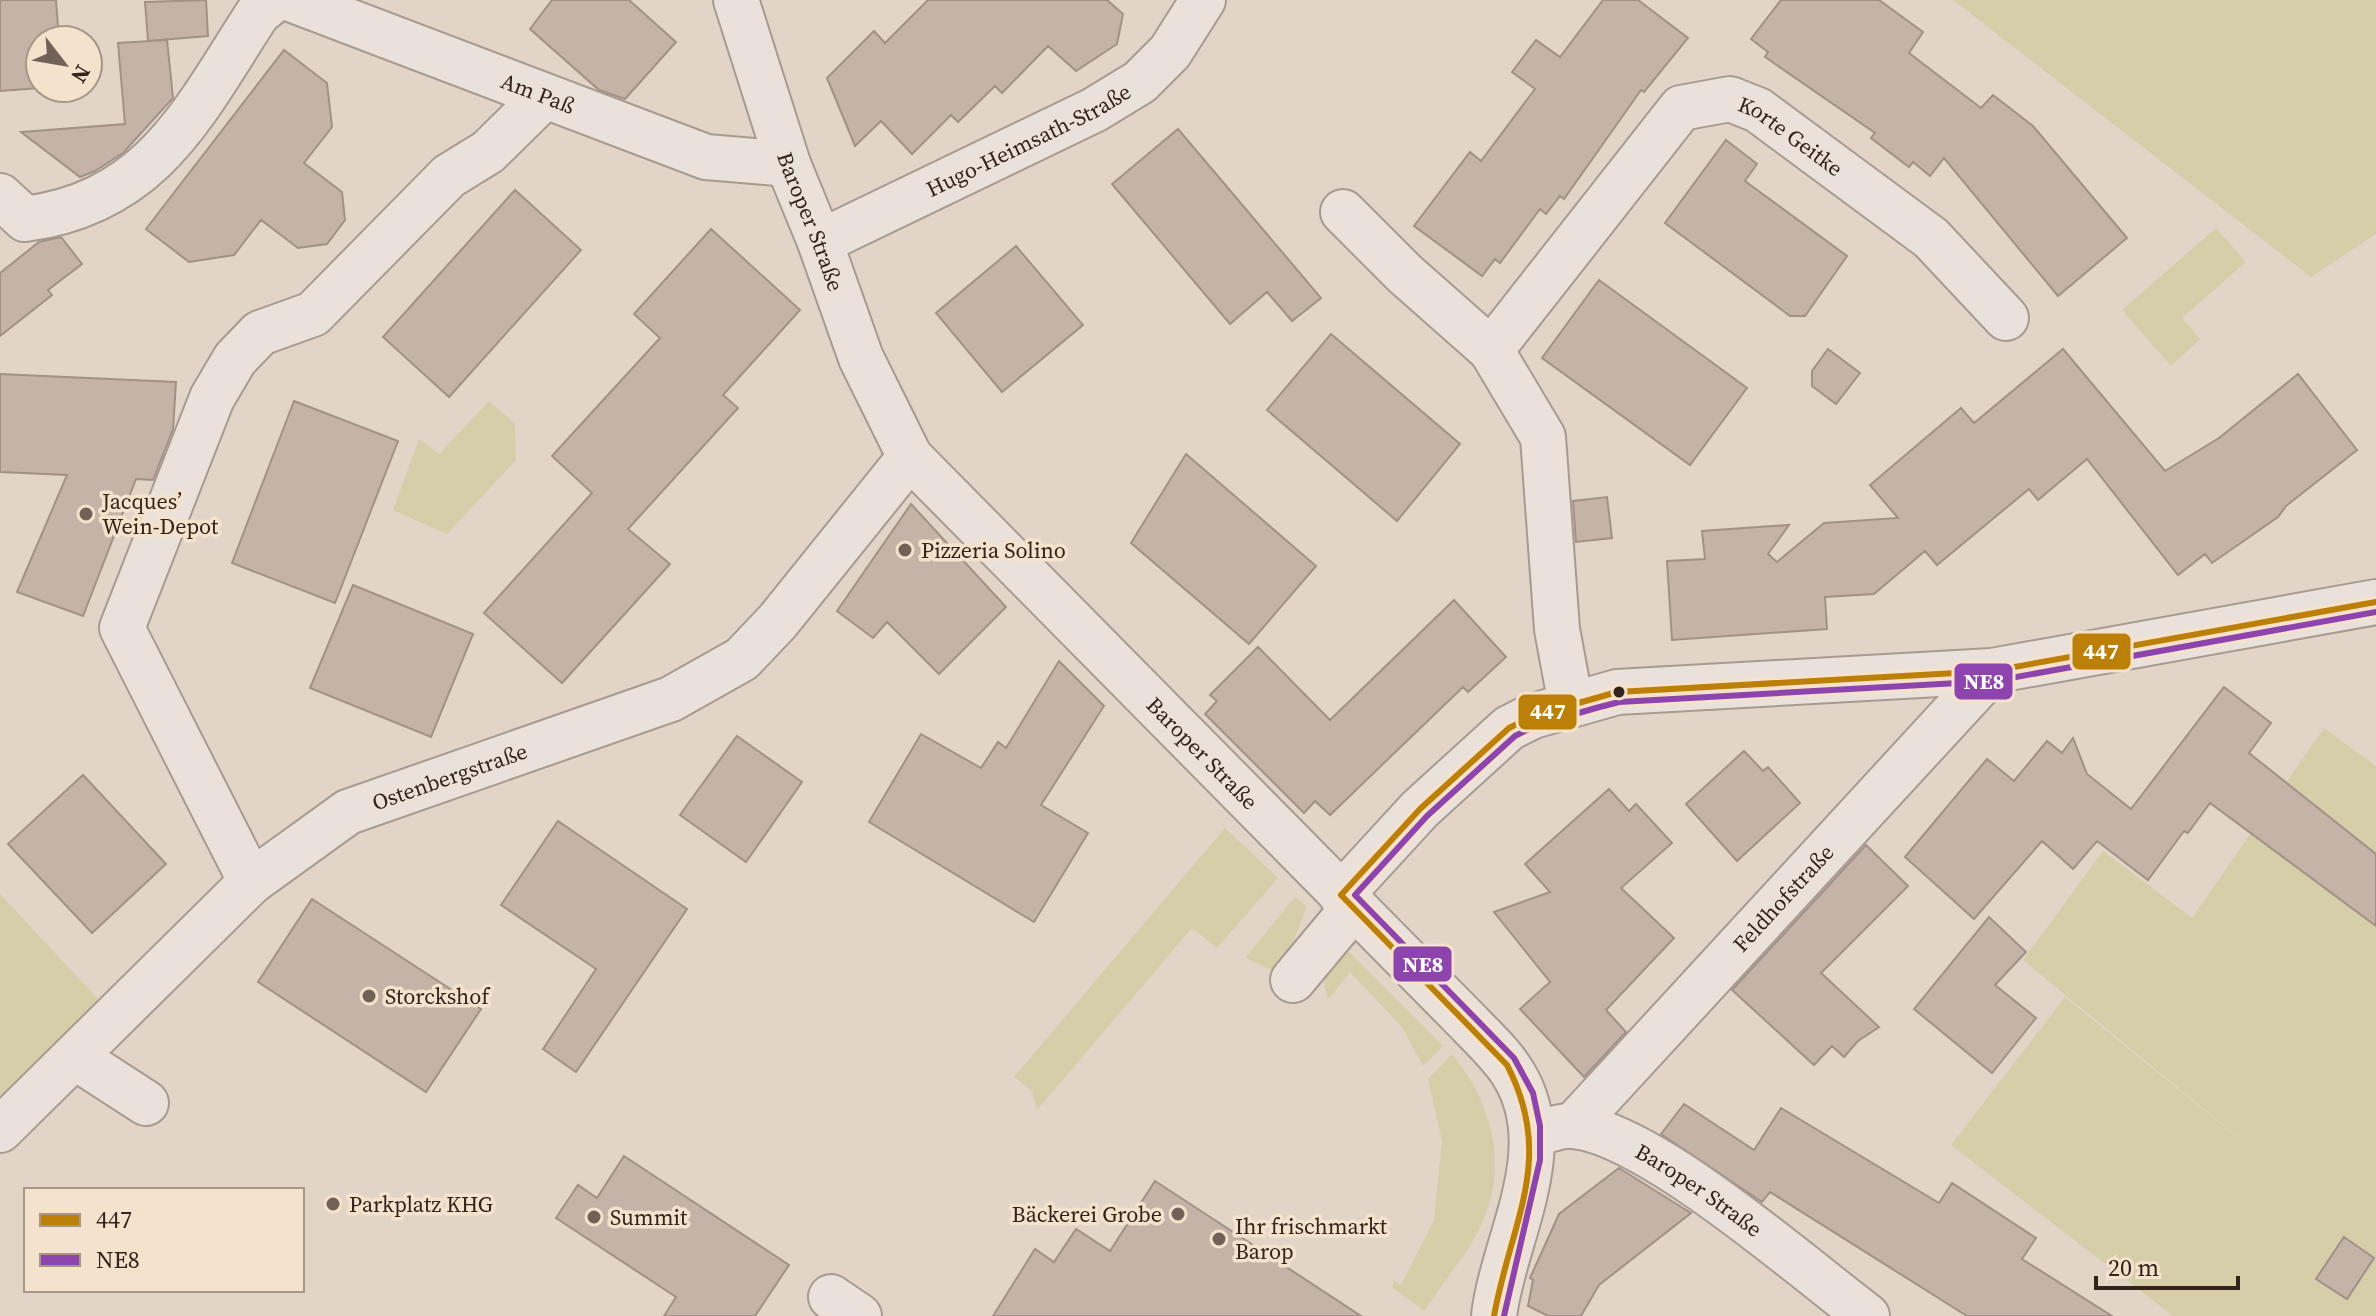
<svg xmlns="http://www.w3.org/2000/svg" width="2376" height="1316" font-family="'Source Serif 4',serif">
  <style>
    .green { fill: #d5cea9 }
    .building { fill: #c5b3a8; stroke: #a29187; stroke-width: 2 }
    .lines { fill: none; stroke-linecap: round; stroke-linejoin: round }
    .minor-casing { stroke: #a79b91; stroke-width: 48 }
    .minor { stroke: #eae2da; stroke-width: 44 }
    .bus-1-casing { stroke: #f5e2cc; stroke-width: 12 }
    .bus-2-casing { stroke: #f5e2cc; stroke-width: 12 }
    .bus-1 { stroke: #bc7f08; stroke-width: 6 }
    .bus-2 { stroke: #8e44ad; stroke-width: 6 }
    .poi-dot { fill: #716157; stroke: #f5e2cc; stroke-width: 3 }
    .bus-dot { fill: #34231b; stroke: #f5e2cc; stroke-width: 3 }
    .labels { text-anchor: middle; stroke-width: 7; stroke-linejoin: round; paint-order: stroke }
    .street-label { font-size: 22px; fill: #34231b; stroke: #f5e2cc }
    .poi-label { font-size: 22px; fill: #34231b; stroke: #f5e2cc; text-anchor: start }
    .line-badge { stroke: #f5e2cc; stroke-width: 3 }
    .badge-label { font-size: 22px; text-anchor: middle; font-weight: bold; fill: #fff }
  </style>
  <rect width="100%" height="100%" fill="#e2d5c7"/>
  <!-- green -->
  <path class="green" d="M1953 0H2376V234L2311 277Z
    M2216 228 2246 262 2182 318 2200 339 2171 366 2122 310Z
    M489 401 515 424 516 460 447 534 393 510 419 439 439 454Z
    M2324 728 2376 766V1316H2173L1951 1145 2065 997 2291 1181 2023 960 2103 851 2192 918Z
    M1225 828 1278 878 1217 948 1192 928 1037 1110 1032 1091 1014 1077Z
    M0 894 99 1000 0 1098Z
    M1295 897 1307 907 1285 961 1271 970 1245 958Z
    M1345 948 1443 1046 1423 1066 1402 1027 1350 972 1329 999C1317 978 1332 966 1345 948Z
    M1452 1054C1496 1108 1511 1175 1474 1239 1459 1264 1440 1287 1424 1311L1392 1287 1394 1281 1401 1285 1434 1220 1442 1141 1428 1079Z"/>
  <!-- building -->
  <path class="building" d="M0 0H56L59 40H40V88L0 91Z
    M206 0 208 36 148 41 145 2Z
    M552 0H629L676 42 625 99 599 90 530 29Z
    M928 0H1107L1123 14 1117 44 1076 71 1048 46 1002 93 995 86 958 122 951 115 912 154 881 121 855 146 827 78 874 31 885 43Z
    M1603 0H1638L1688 38 1644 92 1641 90 1564 199 1560 196 1546 214 1540 209 1500 263 1495 259 1482 276 1414 226 1470 152 1481 161 1535 89 1512 72 1536 40 1560 57Z
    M1781 0H1879L1923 32 1909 53 1981 108 1993 95 2033 126 2127 238 2058 296 1944 158 1930 176 1913 162 1909 167 1871 138 1875 133 1765 57 1768 52 1751 39Z
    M167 40 173 98 123 153 95 171 80 177 21 132 125 124 118 43Z
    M284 50 327 83 332 127 304 163 342 192 345 220 327 244 298 248 261 220 234 255 189 262 146 229Z
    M1178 129 1321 298 1292 321 1267 292 1230 324 1112 184Z
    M1726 140 1757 164 1745 181 1847 256 1805 316H1790L1665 223Z
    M515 190 581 250 449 397 383 337Z
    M711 229 800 310 723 395 738 408 628 529 670 564 562 683 484 613 592 493 552 456 660 338 634 314Z
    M61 237 82 264 48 290 52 295 0 336V273L39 242Z
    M1016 246 1083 325 1002 392 936 313Z
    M1599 280 1747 388 1690 465 1542 358Z
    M1331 334 1460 444 1397 521 1267 410Z
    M1828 349 1860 373 1836 404 1812 386V371Z
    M2063 349 2165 471 2219 438 2298 374 2357 450 2286 506 2278 517 2212 563 2205 554 2178 575 2087 459 2038 500 2029 489 1937 565 1925 551 1874 594 1825 597 1827 629 1672 640 1667 561 1705 559 1702 531 1789 525 1768 554 1777 562 1824 523 1898 518 1870 485 1961 408 1974 423Z
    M0 374 176 382 173 429 153 480 136 479 83 616 17 592 67 475 0 472Z
    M294 401 398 441 335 603 232 563Z
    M1186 454 1316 566 1249 644 1131 543Z
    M1607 497 1612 538 1576 542 1573 501Z
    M911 504 1006 607 939 674 887 622 873 638 837 611Z
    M353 585 473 634 431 737 310 688Z
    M1454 600 1506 657 1468 692 1463 687 1330 815 1315 801 1304 813 1205 714 1217 701 1210 695 1258 647 1330 720Z
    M1059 661 1104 706 1041 805 1088 833 1034 922 869 822 921 734 981 768 998 742 1006 748Z
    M2224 687 2271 723 2249 753 2376 854V926L2210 803 2188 833 2184 831 2148 880 2097 841 2073 869 2042 841 1974 919 1905 857 1987 759 2014 781 2047 741 2062 753 2073 738 2087 774 2131 809Z
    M737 736 802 782 746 862 680 815Z
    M1744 751 1763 771 1768 767 1800 803 1737 861 1686 804Z
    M83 775 166 864 92 933 8 844Z
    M1609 789 1629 811 1636 804 1672 843 1621 888 1674 938 1606 1010 1626 1032 1584 1077 1520 1009 1550 982 1494 912 1550 892 1525 864Z
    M558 821 687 909 576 1072 543 1049 596 969 501 905Z
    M1866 845 1908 886 1821 973 1879 1027 1858 1041 1844 1057 1832 1046 1814 1065 1732 990Z
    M312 899 481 1009 426 1092 258 982Z
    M1989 917 2026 952 1995 985 2036 1018 1992 1073 1914 1009Z
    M1684 1104 1754 1150 1781 1108 1939 1203 1952 1183 2036 1238 2022 1259 2112 1316H1967L1770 1192 1762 1202 1661 1134Z
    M624 1156 789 1265 755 1316H664L676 1297 556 1218 578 1185 597 1198Z
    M1619 1168 1691 1213 1599 1285 1581 1316H1548L1528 1306 1533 1280 1530 1278 1559 1214Z
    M1155 1181 1227 1228 1361 1316H993L1035 1249 1054 1262 1076 1229 1110 1251Z
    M2344 1237 2374 1258 2347 1299 2316 1279Z"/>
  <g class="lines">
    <defs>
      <g id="minor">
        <path id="s1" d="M293 0 706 157 788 164"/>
        <path id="s2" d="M736 0 788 164 820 242 861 358 910 457 1470 1024C1485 1040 1503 1056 1514 1075 1560 1151 1503 1239 1494 1316"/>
        <path d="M0 196 25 219C154 202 194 111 258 13L274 0"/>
        <path d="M1343 212 1405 274 1491 350"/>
        <path id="s3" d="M820 242 1094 110 1140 82 1170 52 1203 0"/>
        <path id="s4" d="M1571 705 1557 629 1543 437 1491 350 1681 108 1730 99 1758 110 1931 238 2006 318"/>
        <path d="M251 882 122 628 212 398 235 359 260 333 313 314 449 176 488 152 544 97"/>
        <path d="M1341 895 1420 809 1509 728 1533 716 1617 692 1992 671 2376 602"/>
        <path d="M1293 980 1354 907"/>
        <path d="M75 1057 146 1103"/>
        <path id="s5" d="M1573 1126 1992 671"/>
        <path id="s6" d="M0 1130 251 882 348 812 671 699 742 659 778 621 910 457"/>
        <path id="s7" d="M1548 1130C1555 1128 1565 1125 1572 1126 1647 1131 1803 1268 1867 1316"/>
        <path d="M831 1297 859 1316"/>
      </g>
    </defs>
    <!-- minor casing -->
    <use href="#minor" class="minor-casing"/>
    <!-- minor -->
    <use href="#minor" class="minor"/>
    <defs>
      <path id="bus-1" d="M1341 895 1420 809 1509 728 1533 716 1617 692 1992 671 2376 602
        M1341 895 1507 1065C1556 1159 1511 1221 1494 1316"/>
      <path id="bus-2" d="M1504 1316 1540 1160V1126L1533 1093 1514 1058 1355 895 1427 816 1515 736 1537 725 1596 708 1619 702 1994 681 2376 612"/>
    </defs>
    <!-- bus-1 casing -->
    <use href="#bus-1" class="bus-1-casing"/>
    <!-- bus-2 casing -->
    <use href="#bus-2" class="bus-2-casing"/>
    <!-- bus-1 -->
    <use href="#bus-1" class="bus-1"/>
    <!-- bus-2 -->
    <use href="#bus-2" class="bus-2"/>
  </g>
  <!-- markers -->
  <g class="poi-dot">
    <circle cx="86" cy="514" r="8"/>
    <circle cx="905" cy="550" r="8"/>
    <circle cx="369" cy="996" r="8"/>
    <circle cx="333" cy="1204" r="8"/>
    <circle cx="1178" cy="1214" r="8"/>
    <circle cx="594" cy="1217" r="8"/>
    <circle cx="1219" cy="1239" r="8"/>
  </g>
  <circle class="bus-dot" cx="1619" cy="692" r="7"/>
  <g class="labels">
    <!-- street labels -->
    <g class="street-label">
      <text dy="8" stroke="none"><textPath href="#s1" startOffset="262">Am Paß</textPath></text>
      <text dy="8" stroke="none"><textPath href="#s4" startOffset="800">Korte Geitke</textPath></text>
      <text dy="8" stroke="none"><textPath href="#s3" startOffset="232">Hugo-Heimsath-Straße</textPath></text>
      <text dy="8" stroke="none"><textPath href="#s2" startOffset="234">Baroper Straße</textPath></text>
      <text dy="8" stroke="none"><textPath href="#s2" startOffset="906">Baroper Straße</textPath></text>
      <text dy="8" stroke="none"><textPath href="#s6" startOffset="580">Ostenbergstraße</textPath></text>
      <text dy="8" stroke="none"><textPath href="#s5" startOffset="310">Feldhofstraße</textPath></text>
      <text dy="8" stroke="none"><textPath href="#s7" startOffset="168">Baroper Straße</textPath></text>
    </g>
    <!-- poi labels -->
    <g class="poi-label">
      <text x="102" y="509">Jacques’<tspan x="102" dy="25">Wein-Depot</tspan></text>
      <text x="921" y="558">Pizzeria Solino</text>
      <text x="385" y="1004">Storckshof</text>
      <text x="349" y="1212">Parkplatz KHG</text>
      <text x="1162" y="1222" text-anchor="end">Bäckerei Grobe</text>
      <text x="610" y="1225">Summit</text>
      <text x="1235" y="1234">Ihr frischmarkt<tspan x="1235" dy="25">Barop</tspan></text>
    </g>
  </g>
  <g class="line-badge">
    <rect x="2071" y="632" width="61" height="39" rx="8" fill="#bc7f08"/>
    <rect x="1953" y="662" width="61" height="39" rx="8" fill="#8e44ad"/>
    <rect x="1517" y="693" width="61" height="38" rx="8" fill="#bc7f08"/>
    <rect x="1392" y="945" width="61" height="38" rx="8" fill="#8e44ad"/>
  </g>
  <g class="badge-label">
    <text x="2101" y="659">447</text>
    <text x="1984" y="689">NE8</text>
    <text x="1548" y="719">447</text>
    <text x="1423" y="972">NE8</text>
  </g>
  <!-- legend -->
  <rect x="24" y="1188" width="280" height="104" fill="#f5e2cc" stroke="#a89685" stroke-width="2"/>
  <rect x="40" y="1214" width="40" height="12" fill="#bc7f08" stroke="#a89685" stroke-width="2"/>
  <text x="96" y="1228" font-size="24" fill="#34231b">447</text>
  <rect x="40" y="1254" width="40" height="12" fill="#8e44ad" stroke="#a89685" stroke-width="2"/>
  <text x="96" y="1268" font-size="24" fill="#34231b">NE8</text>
  <!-- north arrow -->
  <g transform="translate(64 64) rotate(121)"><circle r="38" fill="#f5e2cc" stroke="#a89685" stroke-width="2"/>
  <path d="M0-6L14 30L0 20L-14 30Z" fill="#716157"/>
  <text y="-12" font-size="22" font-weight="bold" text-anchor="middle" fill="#34231b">N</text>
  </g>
  <!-- scale -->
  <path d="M2096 1276v12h142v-12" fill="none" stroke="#34231b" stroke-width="4"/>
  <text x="2108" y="1276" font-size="24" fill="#34231b" stroke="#f5e2cc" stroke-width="6" paint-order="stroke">20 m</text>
</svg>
